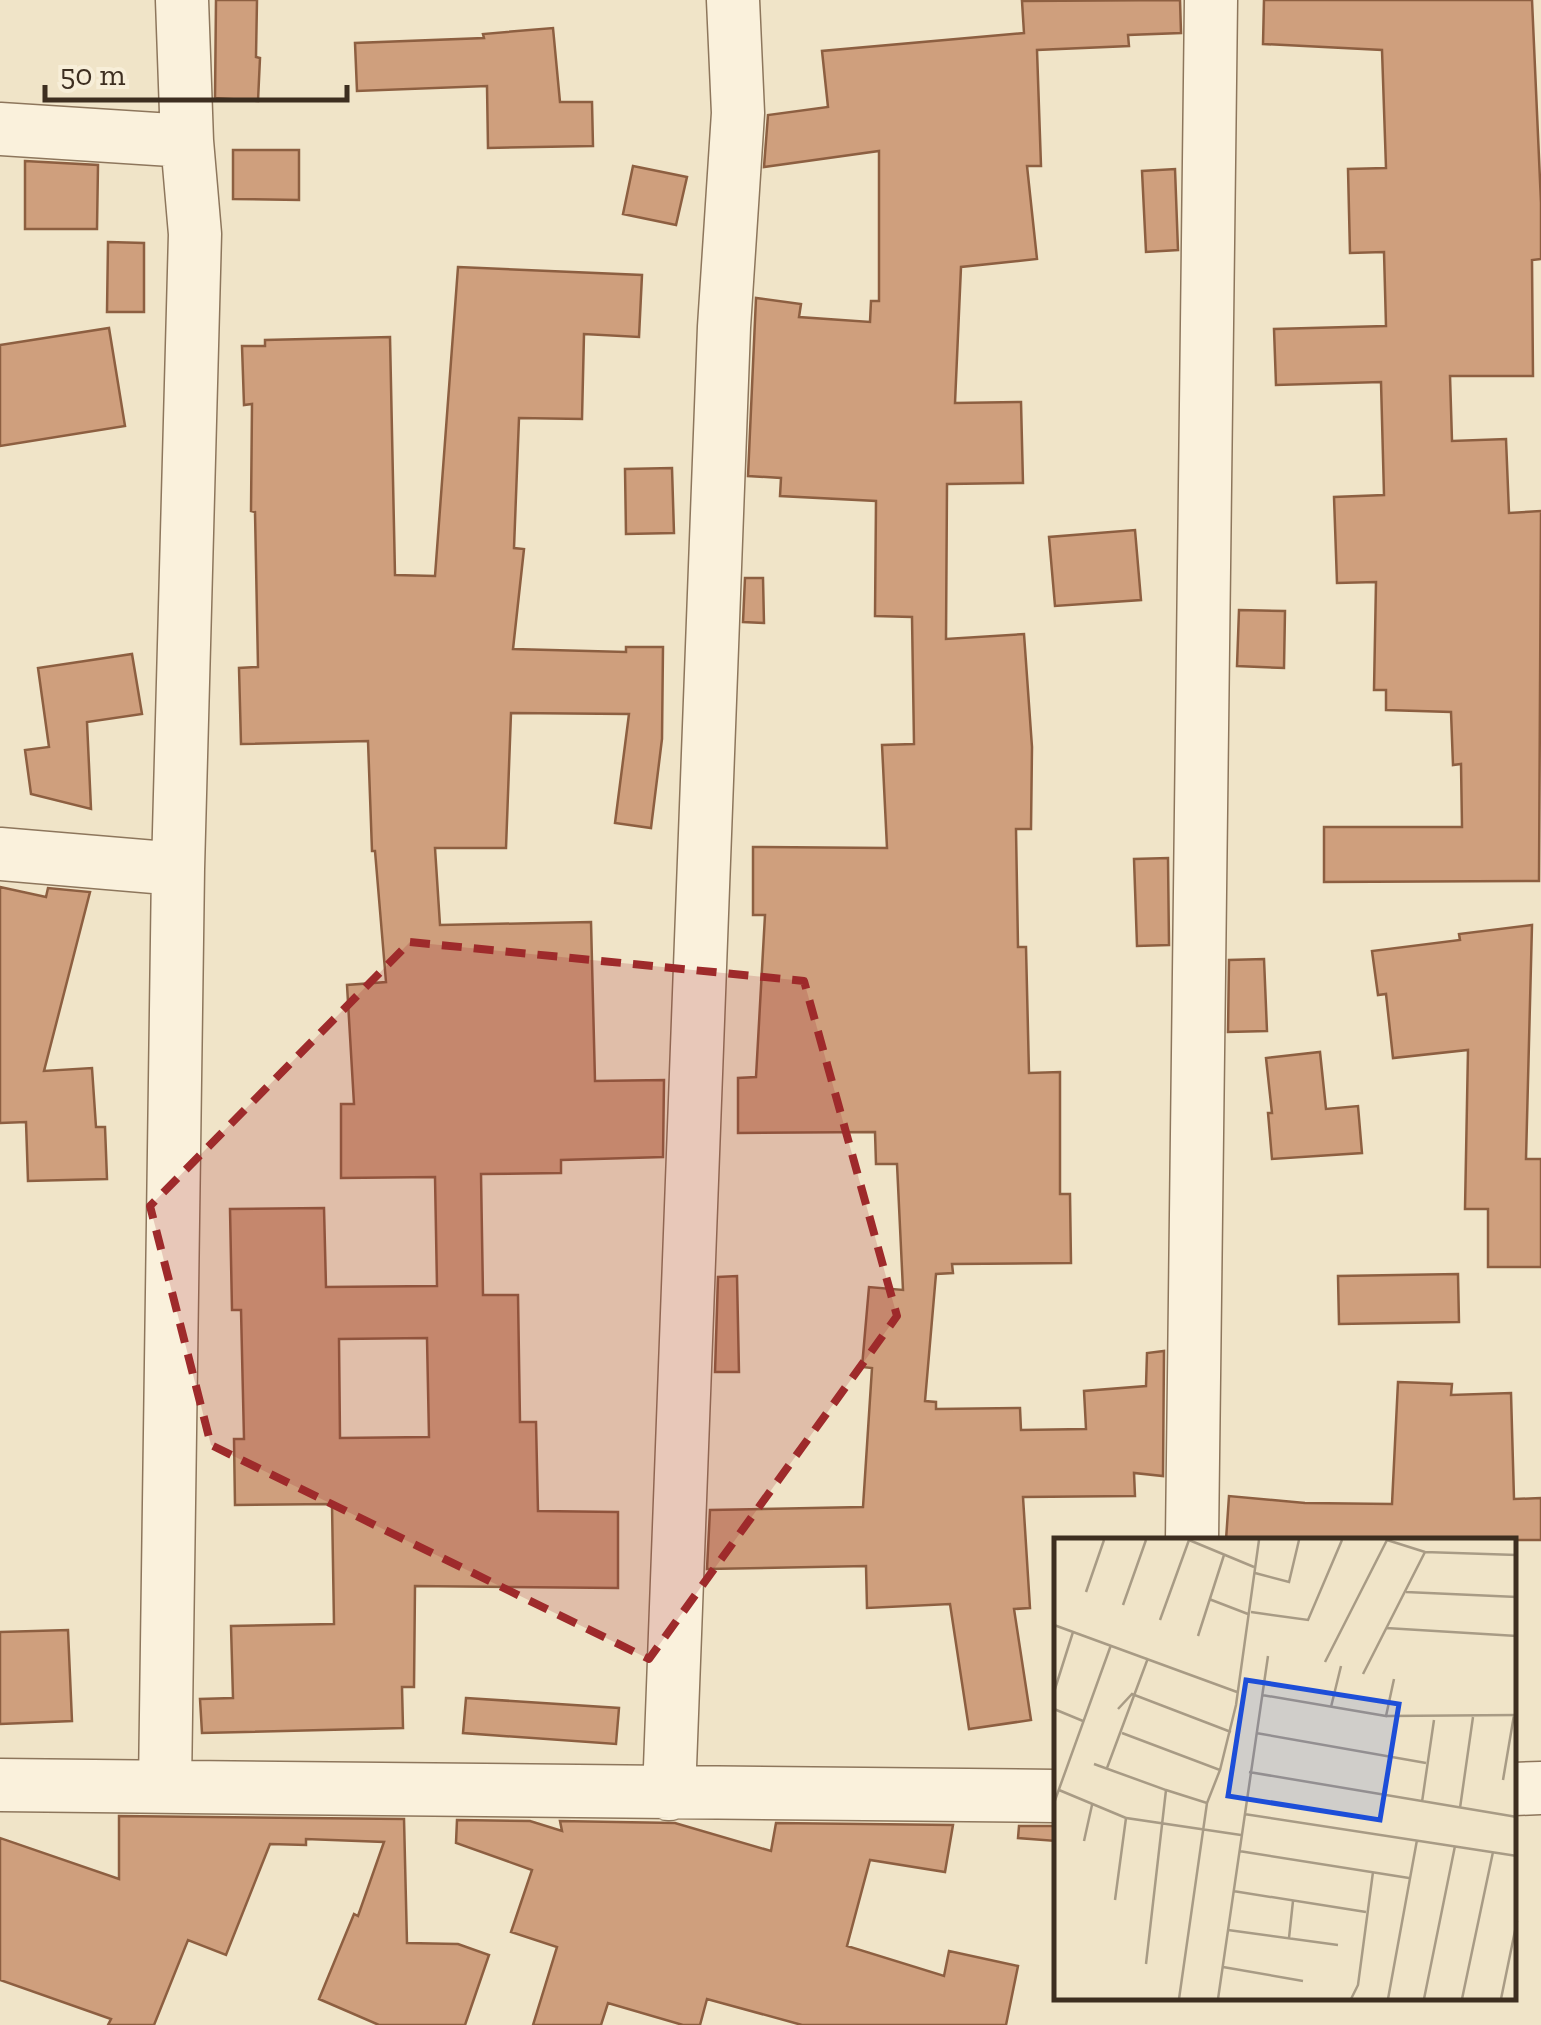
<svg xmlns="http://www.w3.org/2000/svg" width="1541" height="2025" font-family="'Zilla Slab',serif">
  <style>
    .building { fill: #cf9f7d; stroke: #8d5f41; stroke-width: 2.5; fill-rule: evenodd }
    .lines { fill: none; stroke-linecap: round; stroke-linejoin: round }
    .minor-casing { stroke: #8d765c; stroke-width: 55 }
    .minor { stroke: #faf1dc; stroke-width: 52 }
    .marked { fill: #9e2a2b; fill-opacity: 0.2; stroke: #9e2a2b; stroke-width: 8; stroke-dasharray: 20 12; stroke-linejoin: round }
    .inset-road { fill: none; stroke: #a89b85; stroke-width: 2.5 }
    .view { fill: #1d4ed8; fill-opacity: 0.15; stroke: #1d4ed8; stroke-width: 5 }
    .inset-edge { fill: none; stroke: #3d2e20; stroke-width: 5 }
  </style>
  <rect width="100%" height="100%" fill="#f0e4c8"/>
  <!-- building -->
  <path class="building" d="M216 0H257L256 57 260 58 258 101 215 98Z
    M1180 0 1181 33 1128 35 1129 46 1037 50 1041 166H1027L1037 259 961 267 955 403 1021 402 1023 483 947 484 946 639 1024 634 1032 747 1031 829H1016L1018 947H1026L1029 1073 1060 1072V1194H1070L1071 1263 952 1264 953 1273 936 1274 925 1401 936 1402V1409L1020 1408 1021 1430 1086 1429 1084 1391 1146 1386 1147 1353 1164 1351 1163 1476 1134 1473 1135 1496 1023 1497 1030 1608 1014 1609 1031 1720 969 1729 950 1604 867 1608 866 1566 707 1569 710 1510 863 1507 872 1368 862 1367 869 1287 903 1290 897 1164H876L875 1132 738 1133V1078L756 1077 765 915H753V847L887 848 882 745 914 744 912 617 875 616 876 501 780 496 781 478 748 476 756 298 801 304 799 317 870 322 871 301H879V151L764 167 768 115 828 107 822 51 1024 33 1022 1Z
    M1264 0H1532L1541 203V259L1532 260 1533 376H1450L1452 441 1506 439 1509 513 1541 511 1539 881 1324 882V827H1462L1461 764 1453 765 1451 712 1386 710V690H1374L1376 582 1337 583 1334 497 1384 495 1381 382 1276 385 1274 329 1386 326 1384 252 1350 253 1348 169 1386 168 1382 50 1263 44Z
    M553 28 560 102H592L593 146 488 148 487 86 357 91 355 43 484 38 483 34Z
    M233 150H299V200L233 199Z
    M25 161 98 165 97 229H25Z
    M633 166 687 177 676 225 623 214Z
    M1175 169 1178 250 1146 252 1142 171Z
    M108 242 144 243V312H107Z
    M458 267 642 275 639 337 584 334 582 419 519 418 514 548 524 549 513 649 626 652V647H663L662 739 651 828 615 823 629 714 511 713 506 848H435L440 925 591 922 595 1081 664 1080 663 1157 561 1160V1173L481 1174 483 1295H518L520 1422H536L538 1511 618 1512V1588L415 1586 414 1687H402L403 1728 202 1733 200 1699 233 1698 231 1626 334 1624 332 1504 235 1505 234 1439H244L241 1310H232L230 1209 324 1208 326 1287 437 1286 435 1177 341 1178V1104H354L347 985 386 982 375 851H372L368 741 241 744 239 668 258 667 255 512 251 511 252 404 244 405 242 346H265V340L390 337 395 575 435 576ZM427 1338 429 1437 340 1438 339 1339Z
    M109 328 125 426 0 446V345Z
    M672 468 674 533 626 534 625 469Z
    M1135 530 1141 600 1055 606 1049 537Z
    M745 578H763L764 623 743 622Z
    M1239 610 1285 611 1284 668 1237 666Z
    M132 654 142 714 87 722 91 809 31 794 25 750 49 747 38 668Z
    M1168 858 1169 945 1137 946 1134 859Z
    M0 887 46 897 48 888 90 892 44 1071 92 1068 96 1127H105L107 1179 28 1181 26 1122 0 1123Z
    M1532 925 1526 1159H1541V1267H1488V1209H1465L1468 1050 1393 1058 1386 994 1378 995 1372 951 1460 940 1459 934Z
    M1264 959 1267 1031 1228 1032 1229 960Z
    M1320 1052 1326 1109 1358 1106 1362 1153 1272 1159 1268 1113H1272L1266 1058Z
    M1458 1274 1459 1322 1339 1324 1338 1276Z
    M737 1276 739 1372H715L718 1277Z
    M1398 1382 1452 1384 1451 1395 1511 1393 1514 1499 1541 1498V1540H1226L1229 1496 1305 1503 1392 1504Z
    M68 1630 72 1721 0 1724V1632Z
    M466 1698 619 1708 616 1744 463 1733Z
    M119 1816 404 1819 407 1943 458 1944 489 1955 465 2025H379L319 1999 354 1914 358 1916 384 1842 306 1839V1845L270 1844 226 1955 188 1940 154 2025H108L111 2019 0 1980V1838L119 1879Z
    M457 1820 530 1821 562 1831 560 1821 675 1823 771 1851 776 1823 953 1825 945 1872 870 1860 847 1946 944 1976 949 1951 1018 1966 1006 2025H802L707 1999 700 2025H683L608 2003 601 2025H533L557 1947 511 1932 532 1870 456 1843Z
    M1019 1826H1056V1841L1018 1838Z"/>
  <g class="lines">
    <defs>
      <path id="minor" d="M182 0 187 141
        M0 129 187 141 195 234 178 869 165 1786
        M0 854 178 869
        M1192 1540 1211 0
        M0 1785 1056 1796
        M1514 1789 1541 1788
        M669 1794 724 327 738 113 733 0"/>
    </defs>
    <!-- minor casing -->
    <use href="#minor" class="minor-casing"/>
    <!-- minor -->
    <use href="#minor" class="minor"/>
  </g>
  <!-- marked area -->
  <path class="marked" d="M410 942 804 981 897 1316 649 1659 211 1445 150 1206Z"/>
  <!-- overview -->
  <g transform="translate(1054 1538)">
    <rect width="462" height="462" fill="#f0e4c8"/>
    <path class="inset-road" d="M135 2 200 29M333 2 371 14M201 35 235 44 245 2M32 54 50 2M352 54 463 59M155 61 194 76M69 67 92 2M197 74 254 82 288 2M106 82 135 2M0 87 183 154M332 90 463 98M144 98 170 17M271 124 333 2M309 136 371 14 463 17M0 154 19 94M208 157 332 178 340 141M277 169 287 128M0 171 29 183M64 171 78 156 177 194M332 178 463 177M68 195 166 232 153 265 125 461M202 195 372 225M40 226 112 252 92 426M53 230 94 120M166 232 182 167 205 2M195 234 463 279M449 242 460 177M5 252 72 280M112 252 153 265M368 264 380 182M0 265 57 107M406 270 419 179M190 276 463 318M30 303 38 267M185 313 355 340M179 353 312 374M61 362 72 280 187 297M174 392 284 407M235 400 239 363M169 429 249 443M164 461 214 118M297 461 304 447 319 334M334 461 363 302M370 461 401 308M408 461 439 314M447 461 463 383"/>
    <path class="view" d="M192 142 345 166 326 282 174 258Z"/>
    <rect width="462" height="462" class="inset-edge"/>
  </g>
  <!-- scale -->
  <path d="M45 85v15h302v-15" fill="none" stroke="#3d2e20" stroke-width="5"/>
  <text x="60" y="85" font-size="30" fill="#3d2e20" stroke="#f7eed8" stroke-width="8" paint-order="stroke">50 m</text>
</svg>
